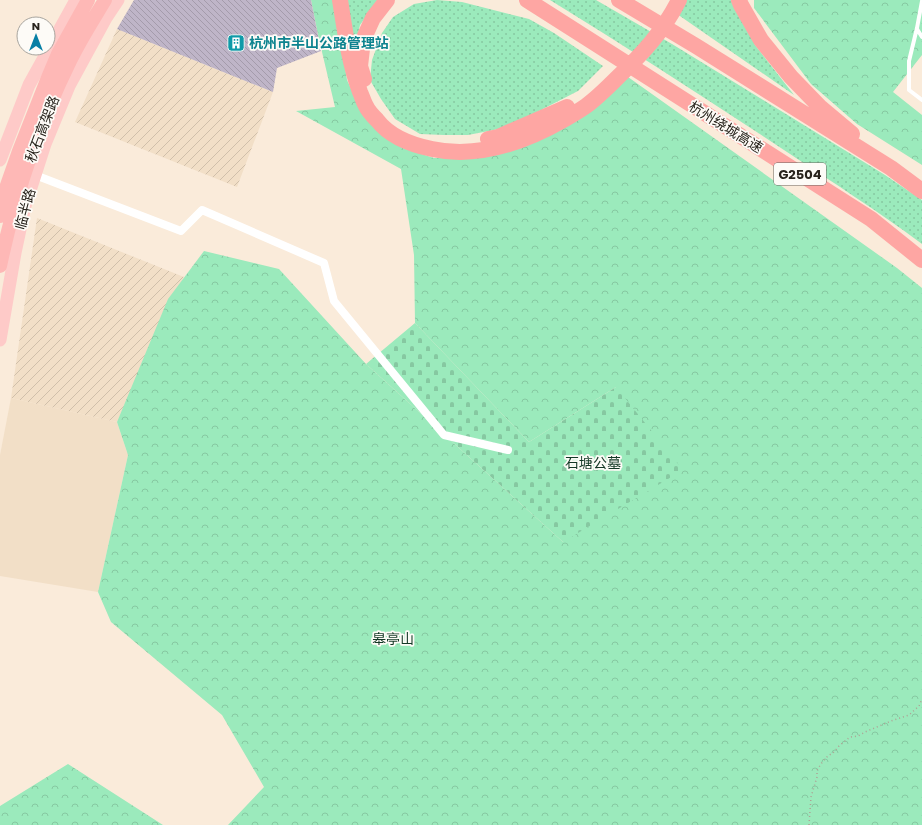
<svg xmlns="http://www.w3.org/2000/svg" width="922" height="825" font-family="Poppins,'Noto Sans SC',sans-serif">
  <style>
    .built { fill: #f2dfc7 }
    .industrial { fill: url(#industrial-furrows) }
    .grass { fill: url(#grass-dots) }
    .forest { fill: url(#forest-crowns) }
    .cemetery { fill: url(#cemetery-stones) }
    .building { fill: url(#building-back-hatch) }
    .lines { fill: none; stroke-linecap: round; stroke-linejoin: round }
    .path { stroke: #ada294; stroke-width: 1.5; stroke-dasharray: 1 3; stroke-linecap: butt }
    .service { stroke: #fff; stroke-width: 4 }
    .minor { stroke: #fff; stroke-width: 8 }
    .primary { stroke: #fecac8; stroke-width: 13 }
    .trunk { stroke: #feb8b6; stroke-width: 14 }
    .motorway { stroke: #fea6a3; stroke-width: 16 }
    .labels { text-anchor: middle; stroke-width: 3.5; stroke-linejoin: round; paint-order: stroke }
    .shield { fill: #fdfbf7; stroke: #68645e; stroke-width: 1 }
    .shield-label { font-size: 13px; font-weight: bold; fill: #28231c }
    .culture-label { font-size: 14px; font-weight: bold; fill: #0d838f; stroke: #fdfbf7; text-anchor: start }
    .street-label { font-size: 14px; fill: #28231c; stroke: #fdfbf7 }
    .park-label { font-size: 14px; fill: #133825; stroke: #fdfbf7 }
  </style>
  <defs>
    <pattern id="industrial-furrows" width="10" height="10" patternUnits="userSpaceOnUse"><rect width="10" height="10" fill="#f2dfc7"/><path d="M-1 1l2-2M0 10L10 0M9 11l2-2" fill="none" stroke="#d0bfaa"/></pattern>
    <pattern id="grass-dots" width="8" height="8" patternUnits="userSpaceOnUse"><rect width="8" height="8" fill="#9beabc"/><path d="M2 2h.1M6 6h.1" fill="none" stroke="#86c8a1" stroke-width="1.8" stroke-linecap="round"/></pattern>
    <pattern id="forest-crowns" width="20" height="18" patternUnits="userSpaceOnUse"><rect width="20" height="18" fill="#9beabc"/><path d="M2 6a3 3 0 1 1 6 0M12 15a3 3 0 1 1 6 0" fill="none" stroke="#86c8a1"/></pattern>
    <pattern id="cemetery-stones" width="16" height="16" patternUnits="userSpaceOnUse"><rect width="16" height="16" fill="#9beabc"/><path d="M2 7V4a2 2 0 0 1 4 0v3zM10 15v-3a2 2 0 0 1 4 0v3z" fill="#86c8a1"/></pattern>
    <pattern id="building-back-hatch" width="6" height="6" patternUnits="userSpaceOnUse"><rect width="6" height="6" fill="#bfb5c8"/><path d="M-1 5l2 2M0 0l6 6M5-1l2 2" fill="none" stroke="#a49bab"/></pattern>
  </defs>
  <rect width="100%" height="100%" fill="#faebda"/>
  <!-- built -->
  <path class="built" d="M11 398 117 422 128 455 98 592 0 576V455Z"/>
  <!-- industrial -->
  <path class="industrial" d="M117 29 273 92 237 187 75 122Z
    M37 218 184 277 117 422 11 398Z"/>
  <!-- grass -->
  <path class="grass" d="M346 0H378L360 25 353 55Z
    M437 0 462 2 529 19 554 33 603 66 578 91 537 112 499 129 468 135H444L420 134 395 119 381 99 370 80 372 60 382 33 393 17 414 4Z
    M550 0H596L672 44 885 175 922 200V244C878 211 832 182 787 152 708 100 630 49 550 0Z
    M685 0H733L755 45 794 95 677 14Z"/>
  <!-- forest -->
  <path class="forest" d="M311 0H333L343 53 347 80 361 111 403 148 434 158 482 157 628 77 897 268 922 288V825H228L264 787 222 715 111 622 98 592 128 455 117 422 168 299 204 251 279 269 366 364 563 542 616 387 529 442 415 323 414 255 401 169 296 111 335 107 318 35Z
    M754 0H922V55L893 92 922 115V165L857 124 811 84 754 8Z
    M68 764 163 825H0V806Z"/>
  <!-- cemetery -->
  <path class="cemetery" d="M415 323 529 442 616 387 683 470 563 542 366 364Z"/>
  <!-- building -->
  <path class="building" d="M134 0H311L321 51 277 68 273 92 117 29Z"/>
  <g class="lines">
    <!-- path -->
    <path class="path" d="M809 825 811 797 817 777V770L823 761 828 756 834 752 839 746 850 737 858 736 865 732 884 724 891 721 909 715 919 706 922 699"/>
    <!-- service -->
    <path class="service" d="M922 1 917 28 909 61V90L922 100
      M917 29 922 37"/>
    <!-- minor -->
    <path class="minor" d="M35 175 181 231 202 210 324 263 334 301 444 435 508 450"/>
    <!-- primary -->
    <path class="primary" d="M0 160 29 85 76 0
      M0 340 15 253 25 206 45 144 69 86 106 18 118 0"/>
    <!-- trunk -->
    <path class="trunk" d="M0 216 6 188 19 151 47 80 58 54 88 0
      M0 266C15 195 38 126 70 61 80 40 93 20 105 0"/>
    <!-- motorway -->
    <path class="motorway" d="M340 0C345 31 349 62 360 92 362 96 363 101 366 106 368 111 373 116 377 120 390 137 412 145 432 149 478 159 525 142 565 119 572 115 579 111 586 106 597 98 607 88 617 78 642 54 663 32 679 0
      M527 0 871 219 922 260
      M619 0 696 46 891 168 922 191
      M739 0 741 5 761 40 791 77 821 108 852 134
      M364 79 360 66 363 40 373 18 387 0
      M488 139 498 137 567 107"/>
  </g>
  <!-- icons -->
  <defs>
    <symbol id="building-square" viewBox="-11 -11 22 22"><rect x="-9" y="-9" width="18" height="18" rx="4" fill="#0f9aa8" stroke="#fdfbf7"/><path d="M-4-6H4V6H1V3H-1V6H-4ZM-2.5-4.3h1.7v1.8h-1.7ZM.8-4.3h1.7v1.8H.8ZM-2.5-1h1.7V.8h-1.7ZM.8-1h1.7V.8H.8Z" fill="#fff"/></symbol>
  </defs>
  <g fill-rule="evenodd">
    <use href="#building-square" x="226" y="33" width="20" height="20"/>
  </g>
  <g class="labels">
    <!-- shield labels -->
    <rect class="shield" x="774" y="163" width="52" height="22" rx="3"/>
    <g class="shield-label">
      <text x="800" y="179">G2504</text>
    </g>
    <!-- culture labels -->
    <g class="culture-label">
      <text x="249" y="48">杭州市半山公路管理站</text>
    </g>
    <!-- street labels -->
    <g class="street-label">
      <text transform="translate(726 127) rotate(32)" y="5">杭州绕城高速</text>
      <text transform="translate(42 129) rotate(-69)" y="5">秋石高架路</text>
      <text transform="translate(25 209) rotate(-75)" y="5">临半路</text>
    </g>
    <!-- park labels -->
    <g class="park-label">
      <text x="593" y="468">石塘公墓</text>
      <text x="393" y="644">皋亭山</text>
    </g>
  </g>
  <!-- north arrow -->
  <g transform="translate(36 36)"><circle r="19" fill="#fdfbf7" stroke="#a8a59f"/>
  <path d="M0-3L7 15L0 10L-7 15Z" fill="#077fa5"/>
  <text y="-6" font-size="11" font-weight="bold" text-anchor="middle" fill="#28231c">N</text>
  </g>
</svg>
